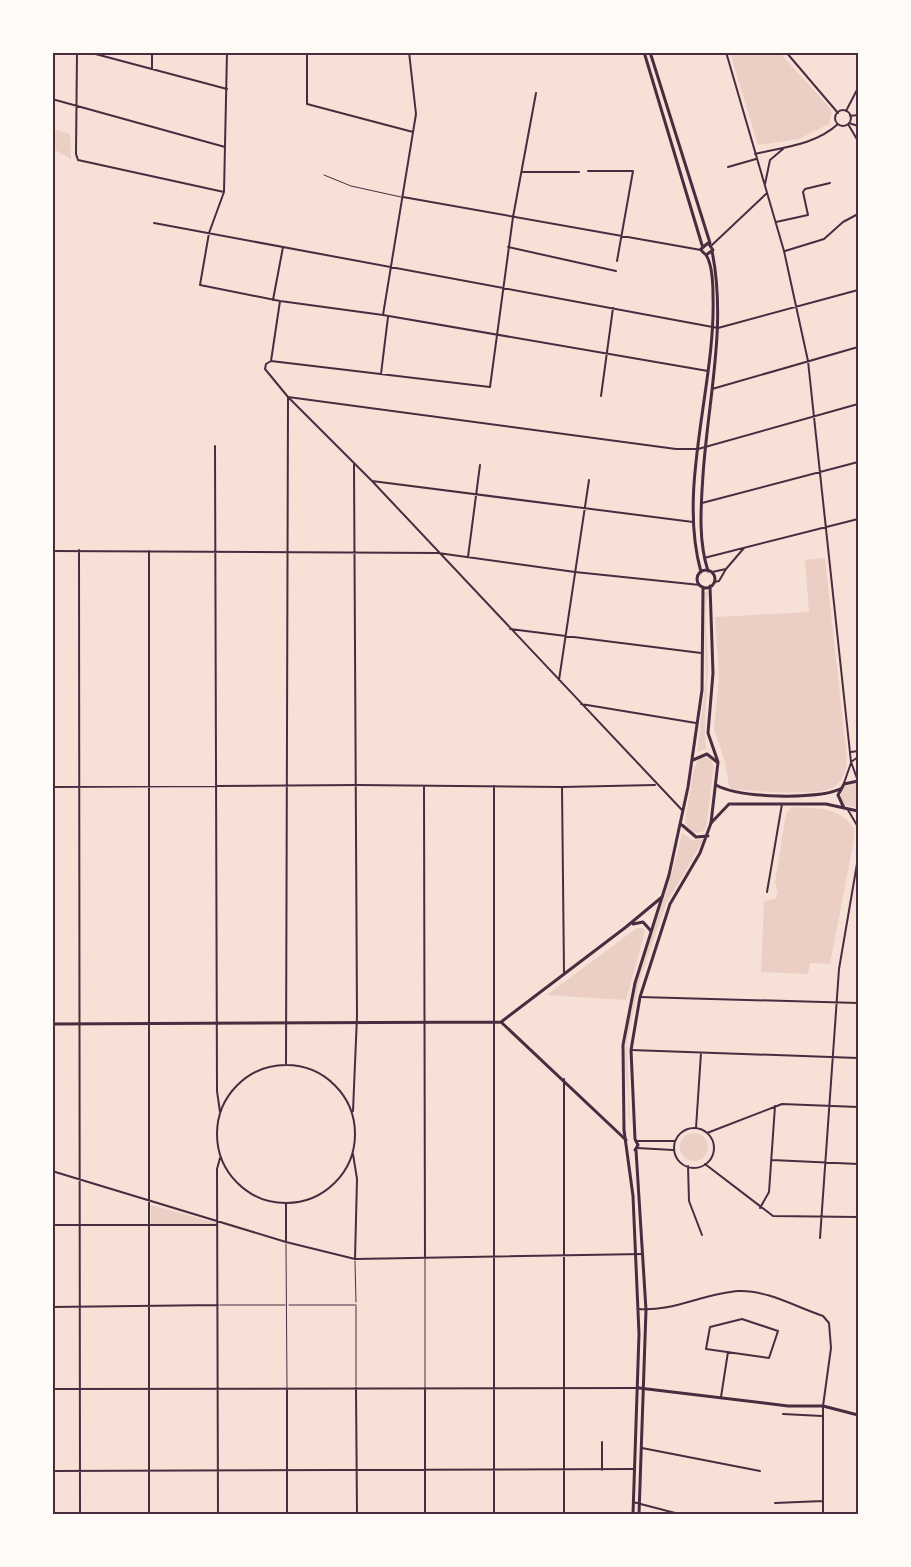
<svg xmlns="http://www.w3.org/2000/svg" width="911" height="1567" font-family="'Exo 2',sans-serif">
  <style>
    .green { fill: #ebcfc5 }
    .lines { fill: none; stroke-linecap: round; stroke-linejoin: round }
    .service { stroke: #4a2c40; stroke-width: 1 }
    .minor { stroke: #4a2c40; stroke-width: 2 }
    .tertiary { stroke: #4a2c40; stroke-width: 3 }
    .secondary { stroke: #4a2c40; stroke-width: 3 }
    .neatline { fill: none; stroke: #4a2c40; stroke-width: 2 }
  </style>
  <rect width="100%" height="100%" fill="#f7e1d7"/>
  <!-- green -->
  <path class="green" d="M730 53H780L830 108 832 113 829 124 799 139 758 145Z
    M53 129 70 134 71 159 53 149Z
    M825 558 847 759C846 772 843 783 830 789 814 796 752 791 732 789L729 786 725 762 714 729 719 676 715 617 809 612 805 560Z
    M709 591C702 614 708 641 708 665 708 694 703 720 706 749L697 752 706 678 703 592Z
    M709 757 714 766 706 828 702 832 694 833 687 827 685 821 694 768 699 759Z
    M853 783 858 784V808L844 805 840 796 844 787Z
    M791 807C816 809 839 805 854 829V840L830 964 810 963 808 974 761 972 764 901 775 899 778 892 775 882 786 814Z
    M682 833 692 840 704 839 666 904 640 979 627 1042 630 1122C626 1114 629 1104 628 1095 613 1005 664 919 682 833Z
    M637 928H643L645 932 626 1000 547 995Z
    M680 1147a14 14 0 1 1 28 0a14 14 0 1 1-28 0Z
    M151 1205 216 1223V1225L151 1224Z"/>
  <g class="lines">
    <!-- service -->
    <path class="service" d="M324 175 351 186 401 197
      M286 1244 287 1388
      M425 1259V1387
      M355 1261 356 1302
      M220 1305H285
      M289 1305H356
      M356 1306V1386"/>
    <!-- minor -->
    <path class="minor" d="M77 52 76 154 78 160 224 192
      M88 52 227 89
      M152 52V69
      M227 52 224 192 209 233 200 285 280 301 383 315 708 371
      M307 52V104L413 132
      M726 52 784 251 808 361 851 762 858 781
      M786 52 838 113
      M52 99 225 147
      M835 118a8 8 0 1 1 16 0a8 8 0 1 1-16 0Z
      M846 111 858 88
      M850 116 858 115
      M849 123 858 126
      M848 124 858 141
      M755 154C784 147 815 145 838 124
      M728 167 756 159
      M588 171H633L617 261
      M523 172H579
      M765 184 770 160 783 149
      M403 197 701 250
      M776 222 808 215 803 192 805 189 830 183
      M154 223 718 328 858 290
      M712 245 767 193
      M508 247 616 271
      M785 251 824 239 843 222 858 214
      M273 300 283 247
      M280 301 271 361 266 364 265 369 288 397 372 481 682 810
      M383 315 416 114 409 52
      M271 361 490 387 513 217 536 93
      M381 374 388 317
      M712 389 858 347
      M601 396 613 308
      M288 397 676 449H698L858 404
      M215 446 217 1091 220 1112
      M372 481 693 522
      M702 503 858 462
      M79 550 80 1514
      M52 551 438 553 575 572 700 585
      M468 557 480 465
      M704 558 858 519
      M712 572 726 569 744 548
      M714 582 719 581 726 569
      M510 629 701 653
      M559 680 589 480
      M581 704 696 723
      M851 752 858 751
      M851 762 858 757
      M844 783 851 763
      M424 786 425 1257
      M494 786V1514
      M52 787 357 785 562 787 655 785
      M562 787 564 973
      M848 810 858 827
      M767 892 782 804
      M640 997 858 1003
      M631 1050 858 1058
      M286 1064 288 397
      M217 1134a69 69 0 1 1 138 0a69 69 0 1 1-138 0Z
      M564 1079V1514
      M353 1111 357 1016 354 464
      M696 1128 701 1053
      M674 1148a20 20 0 1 1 40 0a20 20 0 1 1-40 0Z
      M707 1133 782 1104 858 1107
      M637 1141H675
      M637 1148 673 1150
      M353 1154 357 1179 355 1259
      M772 1160 858 1164
      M705 1164 773 1216 858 1217
      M688 1166 689 1201 702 1235
      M52 1171 286 1242 355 1259 643 1254
      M760 1208 769 1192 775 1106
      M52 1225H217
      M820 1238 839 969 858 858
      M286 1242V1203
      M52 1307 218 1305
      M638 1309C673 1312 704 1293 739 1291 767 1290 796 1307 823 1316L829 1323 831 1348 823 1406V1514
      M742 1319 778 1331 769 1358 706 1349 710 1327Z
      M356 1388 357 1514
      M52 1389 638 1388
      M721 1397 728 1352
      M783 1414 822 1416
      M602 1442V1470
      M642 1448 760 1471
      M52 1471 634 1469
      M633 1502 679 1514
      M775 1503 823 1501
      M149 1514V551
      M218 1514 217 1169 220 1158
      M287 1514V1389
      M425 1514V1388"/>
    <!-- tertiary -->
    <path class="tertiary" d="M858 781 844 784 838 795 844 808 858 811
      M716 785C739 798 816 800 840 789
      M711 823 729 804H826L844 808
      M633 924 643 922 651 931
      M501 1022 626 1140
      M52 1024 501 1022 626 927 662 897"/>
    <!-- secondary -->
    <path class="secondary" d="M644 52 702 245
      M650 52 710 243
      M697 579a9 9 0 1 1 18 0a9 9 0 1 1-18 0Z
      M708 571C698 540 701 506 703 475 708 400 727 325 712 251
      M701 572C677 487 716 384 713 296 713 286 712 264 706 255 704 253 701 251 701 249L708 243 713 250 706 255
      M693 760 707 754 717 762
      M682 825 696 837 708 836
      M635 1139 631 1050 640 997 670 904 700 853 711 823 718 762 708 733 713 673 710 586
      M635 1139 638 1145 635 1150
      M636 1150 646 1310 639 1514
      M639 1388 788 1406H823L858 1415
      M633 1514 639 1334 633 1196 624 1130 623 1045 635 983 669 875 688 787 702 690 703 587"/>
  </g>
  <!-- border -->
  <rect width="911" height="1567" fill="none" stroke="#fffaf5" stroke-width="108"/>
  <rect x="54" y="54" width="803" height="1459" class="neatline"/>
</svg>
